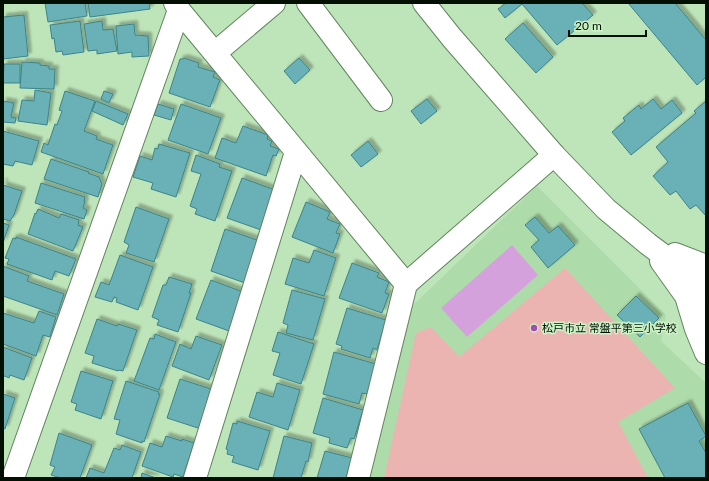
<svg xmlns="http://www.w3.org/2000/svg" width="709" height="481" font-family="Lato,'Noto Sans JP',sans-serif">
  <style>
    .built { fill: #aedbaa }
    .green { fill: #ecb4b0 }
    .water { fill: #d5a1dc }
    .building { fill: #69b1b7; stroke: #3b8489; filter: url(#shadow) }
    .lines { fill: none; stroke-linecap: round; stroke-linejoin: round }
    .minor-casing { stroke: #60845c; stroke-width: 24 }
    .tertiary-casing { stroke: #60845c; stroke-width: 24 }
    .minor { stroke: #fff; stroke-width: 22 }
    .tertiary { stroke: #fff; stroke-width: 22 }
    .poi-dot { fill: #a74ab5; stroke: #cbf3c6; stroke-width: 1.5 }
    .labels { text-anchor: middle; stroke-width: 3; stroke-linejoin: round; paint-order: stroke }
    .poi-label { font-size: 11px; fill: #030f03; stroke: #cbf3c6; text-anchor: start }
  </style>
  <defs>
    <filter id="shadow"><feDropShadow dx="3.5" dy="-3.5" stdDeviation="1" flood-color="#0004"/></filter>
  </defs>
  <rect width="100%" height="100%" fill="#bee5b9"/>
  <!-- built -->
  <path class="built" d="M537 186 666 315 661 341 706 383V478H367L409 309Z"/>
  <!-- green -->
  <path class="green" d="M565 268 675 388 618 422 648 478H384L416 333 431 327 459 357Z"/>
  <!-- water -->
  <path class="water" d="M512 245 538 275 467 337 441 308Z"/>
  <!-- building -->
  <path class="building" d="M45 3H85L87 16 48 22Z
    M88 3H149L150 9 90 17Z
    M506 3H582L593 15 557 45 522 4 505 18 498 9Z
    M628 3H675L706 40V77L697 85Z
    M24 15 28 56 3 59V17Z
    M80 21 84 52 63 55 62 51 56 52 54 38 52 39 50 25Z
    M102 21 103 30 113 29 117 51 97 54V50L88 51 84 24Z
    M523 23 553 57 536 73 505 39Z
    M134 24 135 35 148 36 149 56 132 57V52L118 54 116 26Z
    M184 58 199 63 198 67 215 72 213 77 220 80 210 107 169 93 180 59H183Z
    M299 58 310 70 295 84 284 71Z
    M22 62 40 63V65L49 66V69H55L54 89 20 88Z
    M4 64H20V83H3Z
    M35 90 51 93 47 125 18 121 22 100 34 101Z
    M65 91 95 101 84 131 97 136 96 139 113 145 103 174 41 152 44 143 48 145 55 124 57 125 62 111 59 110Z
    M104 91 113 94 109 103 101 99Z
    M427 99 437 111 421 124 411 111Z
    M653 99 661 109 672 100 682 113 631 155 612 132 625 121 623 118 639 105 641 109Z
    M3 101 14 103 11 117 16 118 15 123 3 122Z
    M96 101 128 114 123 125 92 111Z
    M706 101V216L696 205 690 209 676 191 670 195 653 176 668 162 656 147 696 113 694 111Z
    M158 104 174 109 171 120 154 115Z
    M181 104 221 118 208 154 168 140Z
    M243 126 268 135 267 139 272 141 270 146 279 149 276 156 273 155 266 176 215 158 222 138 236 143Z
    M3 131 39 141 32 165 15 161 13 166 3 164Z
    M368 141 378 154 361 167 351 155Z
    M159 144 190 153 176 197 151 189 153 183 133 177 140 156 152 160 155 148 158 149Z
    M196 155 220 164 219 167 232 171 215 221 195 214 197 209 190 206 201 174 191 171Z
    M51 159 89 172 88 173 99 177 102 184 98 197 44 179Z
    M242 178 275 190 261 230 227 218Z
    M3 181 4 182 3 185 22 191 14 215 10 221 3 219Z
    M41 183 85 197 84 201H85L83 208 87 210 84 219 35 203Z
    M306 202 330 212 327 219 340 224 336 233 340 234 333 253 292 237Z
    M136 207 169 219 154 262 126 253 129 245 124 242Z
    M38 209 59 218 61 214 79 220 78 225 83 227 73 251 28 234 35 213 36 214Z
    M535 217 549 233 558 226 575 245 548 268 531 247 539 240 525 225Z
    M3 223 9 225 3 243Z
    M225 229 260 241 245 283 211 271Z
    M16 237 76 259 69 276 55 271 52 280 7 264 9 259 5 258 13 238 16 239Z
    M314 250 336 258 324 296 285 284 293 258 309 263Z
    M120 255 153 267 138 310 116 302 117 298 114 297 112 302 95 297 101 282 109 285Z
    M352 263 379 273 377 277 389 282 385 293 389 294 382 313 339 298Z
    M3 266 29 276 27 281 64 294 57 315 3 296Z
    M169 277 192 284 189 293H191L178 332 157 325 159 320 152 317 163 285H166Z
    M211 280 243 292 229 331 196 319Z
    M292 290 325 299 313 340 286 333 288 325 283 323Z
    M636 296 659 318 640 337 617 315Z
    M347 308 386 320 377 350 373 348 370 358 341 349 342 346 336 344Z
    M39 311 56 317 50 337 43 335 36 356 3 344V313L34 323Z
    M97 319 117 326 118 324 137 330 123 371 118 370V371L92 363 94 356 85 353Z
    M278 332 314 344 301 384 273 375 280 353 272 351Z
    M155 334 176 342 159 390 134 381 150 338 154 339Z
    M196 336 222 345 209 380 172 366 180 344 191 349Z
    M3 347 32 358 24 380 10 375 9 378 5 376 3 377Z
    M334 352 376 364 367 394 362 393 359 404 323 394Z
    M81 371 113 381 101 419 75 410 77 404 71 402Z
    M180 379 214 390 201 429 167 418Z
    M126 381 159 392 158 394H160L144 442 142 441V443L116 434 120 420 114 419Z
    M277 383 300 390 288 430 249 417 257 392 273 397Z
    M3 394 15 398 5 429 3 428Z
    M323 398 363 410 354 439 351 438 347 448 329 443 330 438 313 433Z
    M688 403 706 436 699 441 706 453V478H665L639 429Z
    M237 421 270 431 258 470 232 462 234 456 227 454 228 450 226 449 233 423 237 424Z
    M59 433 92 445 80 478H61L51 475 55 467 50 465Z
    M166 436 182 441V439L194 443 183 477 174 474 173 477 142 466 150 443 162 447Z
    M284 436 312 443 308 462 306 461 301 478H273Z
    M122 445 141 452 132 478H86L90 468 104 473 114 448 120 450Z
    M325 451 352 458 346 478H317Z
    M142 473 156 478H141Z"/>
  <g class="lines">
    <defs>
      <path id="minor" d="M175 3 179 10 406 284
        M308 3 381 100
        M215 53 274 3
        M13 478 179 10
        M195 478 296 152
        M358 478 406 284 554 155"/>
      <path id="tertiary" d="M424 3 452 38 554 155 606 209 648 244 706 287
        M675 254 706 266
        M661 261 686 296 706 314
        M686 296 696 329 706 353"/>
    </defs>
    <!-- minor casing -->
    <use href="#minor" class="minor-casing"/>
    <!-- tertiary casing -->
    <use href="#tertiary" class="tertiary-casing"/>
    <!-- minor -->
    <use href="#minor" class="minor"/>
    <!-- tertiary -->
    <use href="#tertiary" class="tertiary"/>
  </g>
  <!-- markers -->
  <circle class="poi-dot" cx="534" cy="328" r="4"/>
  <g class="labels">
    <!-- poi labels -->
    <g class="poi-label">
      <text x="542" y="332">松戸市立 常盤平第三小学校</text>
    </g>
  </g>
  <!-- border -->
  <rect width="709" height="481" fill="none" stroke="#030f03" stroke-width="8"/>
  <!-- scale -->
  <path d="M569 30v6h77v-6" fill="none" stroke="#030f03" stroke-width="2"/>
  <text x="575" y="30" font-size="12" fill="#030f03" stroke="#cbf3c6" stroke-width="3" paint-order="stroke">20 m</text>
</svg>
